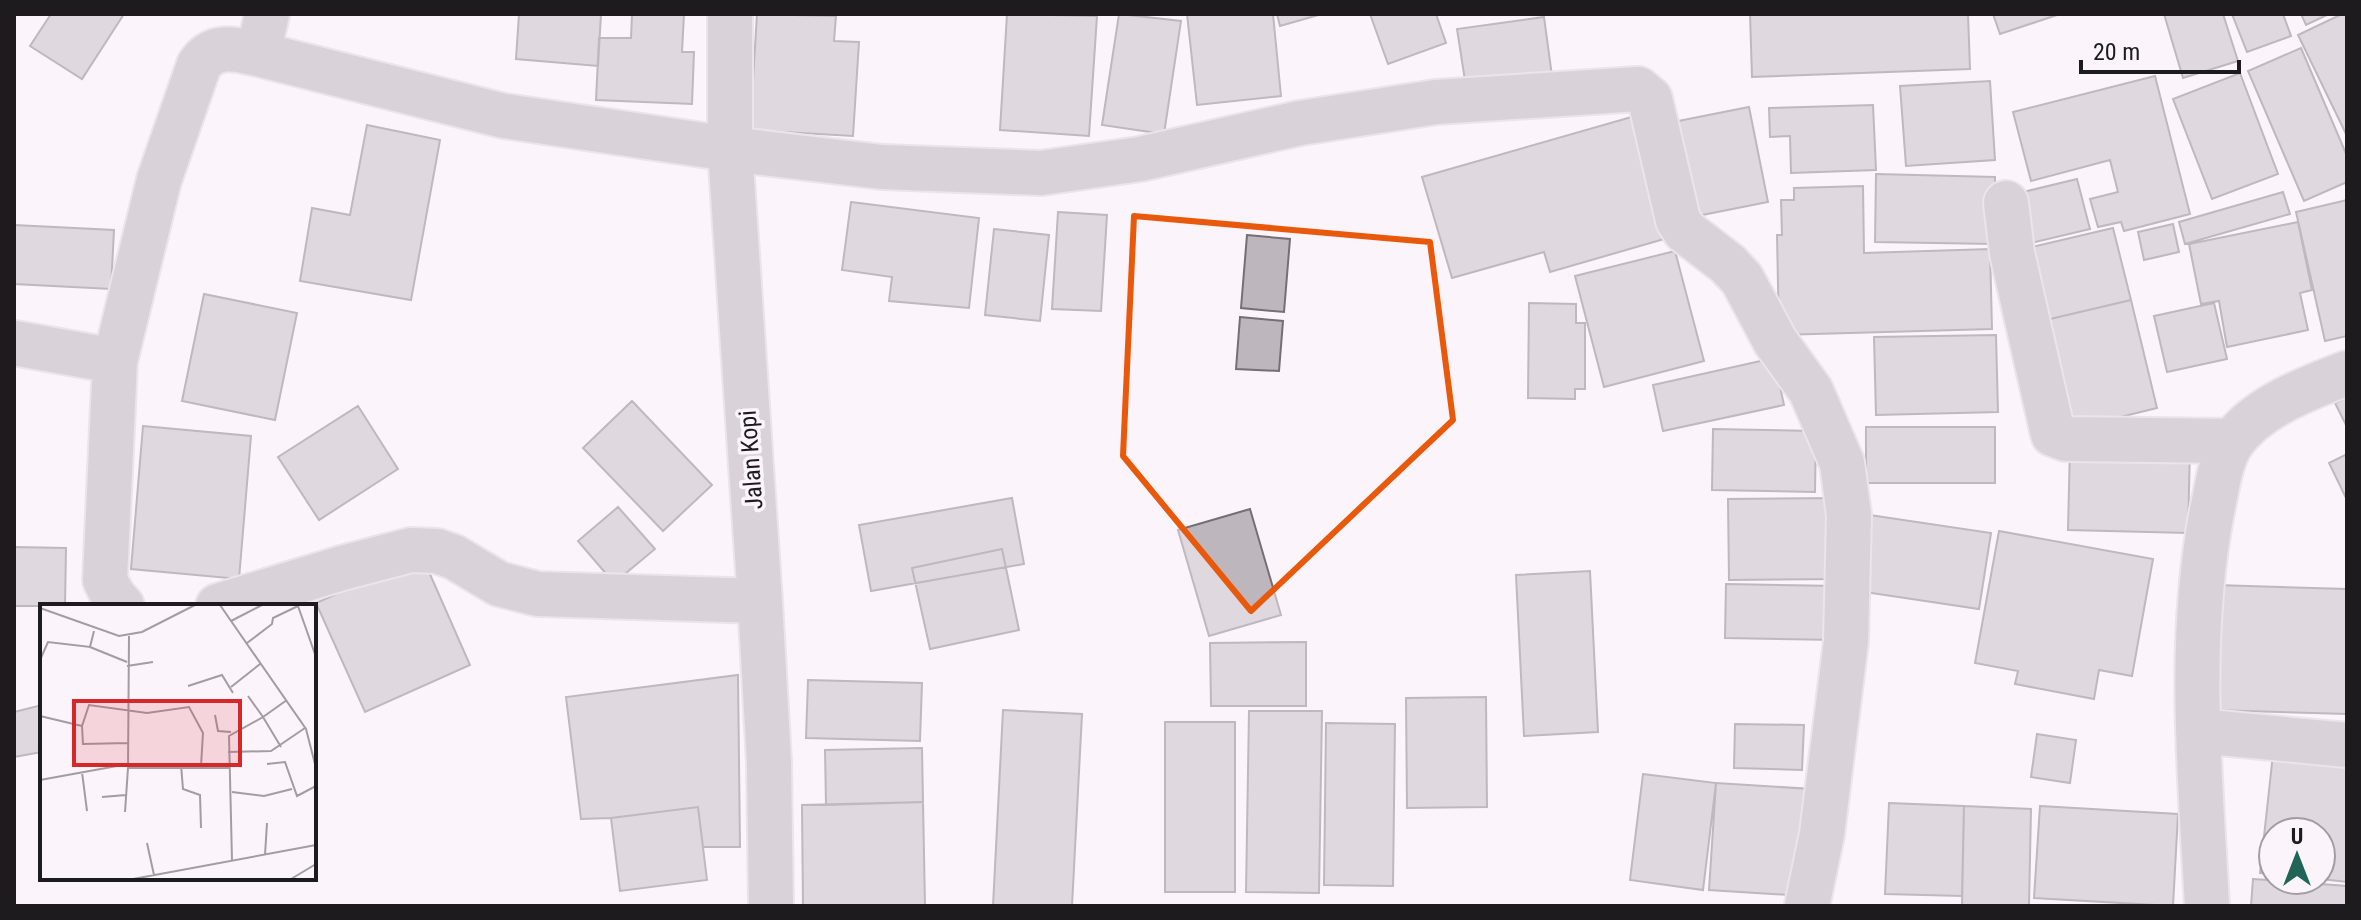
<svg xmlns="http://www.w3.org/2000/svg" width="2361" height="920" font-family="'Roboto Condensed',sans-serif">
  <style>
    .building { fill: #bdb6bc; stroke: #756f75; stroke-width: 2 }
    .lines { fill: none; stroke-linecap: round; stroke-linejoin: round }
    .minor-casing { stroke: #d8d1d8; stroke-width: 48 }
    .minor { stroke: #afacaf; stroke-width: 44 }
    .marked { fill: none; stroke: #e8590c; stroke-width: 6; stroke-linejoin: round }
    .labels { text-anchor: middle; stroke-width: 7; stroke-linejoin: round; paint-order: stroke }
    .street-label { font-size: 24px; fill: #1e1b1e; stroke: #fbf4fb }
    .inset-road { fill: none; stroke: #a39da3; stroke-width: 2 }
    .view { fill: #d62828; fill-opacity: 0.15; stroke: #d62828; stroke-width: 4 }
    .inset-edge { fill: none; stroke: #1e1b1e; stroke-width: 4 }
  </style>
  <rect width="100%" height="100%" fill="#fbf4fb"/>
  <!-- building -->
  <path class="building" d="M51 14H124L82 79 30 46Z
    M519 14H601L598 66 516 59Z
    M632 14H684L682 52H694L692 104 596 100 599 38H631Z
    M757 14 836 16 834 41 859 42 853 136 750 130Z
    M1007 14 1097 16 1089 136 1000 130Z
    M1119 14 1181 21 1164 134 1102 125Z
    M1187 14H1273L1281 96 1197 105Z
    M1277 14H1322L1280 26Z
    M1370 14H1436L1446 43 1388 64Z
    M1750 14H1968L1970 69 1752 77Z
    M1993 14H2060L2000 34Z
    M2164 14H2223L2238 61 2183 78Z
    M2232 14H2283L2291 36 2247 52Z
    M2301 14H2329L2306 25Z
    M2342 14H2347V136L2298 35Z
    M1544 17 1552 76 1466 87 1457 29Z
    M2301 48 2347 156V182L2304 201 2248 71Z
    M2240 73 2278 174 2212 199 2173 99Z
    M2155 76 2190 214 2124 231 2121 222 2098 227 2090 199 2118 192 2110 160 2031 181 2013 112Z
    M1990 81 1995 160 1906 166 1900 86Z
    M1873 105 1876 170 1791 173 1790 136 1770 137 1769 108Z
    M1749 107 1768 202 1687 218 1668 123Z
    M1635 116 1671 237 1550 272 1544 252 1452 278 1422 177Z
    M367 125 440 140 411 300 300 281 312 208 350 215Z
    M1876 174 1995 177 1994 244 1875 242Z
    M2077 179 2090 229 2027 244 2015 194Z
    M1863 186 1864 253 1990 249 1992 329 1779 335 1777 235H1782L1781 200H1794V188Z
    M2283 192 2290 214 2185 244 2179 222Z
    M2347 200V336L2325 341 2296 212Z
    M851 202 979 218 969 308 889 301 892 277 842 270Z
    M1058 212 1107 215 1101 311 1052 309Z
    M2298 222 2312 290 2300 293 2308 330 2227 347 2219 301 2201 304 2189 244Z
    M2173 224 2179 252 2144 260 2138 232Z
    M14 225 114 230 111 289 14 284Z
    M2113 228 2131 300 2033 323 2015 251Z
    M994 229 1049 235 1040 321 985 315Z
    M1247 235 1290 239 1284 312 1241 308Z
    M1675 251 1704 361 1604 387 1575 276Z
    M204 294 297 313 275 420 182 401Z
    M2131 300 2157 408 2059 432 2033 323Z
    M1529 303 1576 304V323H1585V389H1575V399L1528 398Z
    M2214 303 2227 359 2167 372 2154 316Z
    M1240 317 1283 321 1279 371 1236 369Z
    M1996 335 1998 412 1876 415 1874 337Z
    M1774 358 1784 405 1663 431 1653 385Z
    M2347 397V427L2335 403Z
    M632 401 712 485 663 531 583 448Z
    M358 406 398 469 319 520 278 457Z
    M143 426 251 436 239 579 131 569Z
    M1866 427H1995V483H1866Z
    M1713 429 1816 431 1815 492 1712 490Z
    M2070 445 2190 447 2188 533 2068 530Z
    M2347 454V500L2329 463Z
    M1012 498 1024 564 871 591 859 525Z
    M1841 498 1842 579 1729 580 1728 499Z
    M618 507 655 549 614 583 578 541Z
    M1250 509 1281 615 1209 636 1178 530Z
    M1863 514 1991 533 1979 609 1851 590Z
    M1999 531 2153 559 2132 676 2099 670 2094 699 2015 684 2018 671 1975 663Z
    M14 547 66 548 65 606H14Z
    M1002 549 1019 630 930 649 912 568Z
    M422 556 470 665 365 712 316 603Z
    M1590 571 1598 732 1524 736 1516 575Z
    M1726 584 1839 586 1838 640 1725 638Z
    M2216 585 2347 589V714L2212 710Z
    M1306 642V706H1211L1210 643Z
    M738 675 740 847H703L698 807 611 818 581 819 566 697Z
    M808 680 922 683 920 741 806 738Z
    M1486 697 1487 807 1407 808 1406 698Z
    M42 705V752L14 757V712Z
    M1003 710 1082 714 1072 906H993Z
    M1249 711H1322L1319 893 1246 892Z
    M1165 722H1235V892H1165Z
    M1326 723 1395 724 1393 886 1324 885Z
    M1735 724 1804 725 1802 770 1734 768Z
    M2037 734 2076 740 2070 783 2031 777Z
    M2274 745 2323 765 2347 767V882L2321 879V832H2273V874L2260 873Z
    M922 748 923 802 826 805 825 750Z
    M1643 774 1716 783 1703 890 1630 880Z
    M1716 783 1812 789 1805 896 1709 890Z
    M923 802 925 906H803L802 805Z
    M1889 803 1964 806 1962 896 1885 894Z
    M1964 806 2031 809 2029 906H1962Z
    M2040 806 2178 814 2173 906 2034 898Z
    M698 807 707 880 620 891 611 818Z
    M2253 879 2347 886V906H2251Z"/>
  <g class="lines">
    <defs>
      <path id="minor" d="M730 14V149L760 601 769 762 771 906
        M258 54 267 14
        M2006 203 2012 253 2053 434 2066 439 2233 441
        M14 343 115 361 159 180 199 65C214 43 235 49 258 54L504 116 730 149 882 167 1041 173 1140 159 1300 123 1436 102 1638 89 1650 99 1678 220 1685 231 1728 264 1742 279 1775 341 1811 391 1842 463 1849 515 1846 641 1822 834 1807 906
        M115 361 105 580 113 596 122 606
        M218 606 342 568 411 550 437 551 454 557 499 584 538 594 760 601
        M2198 731 2347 745
        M2207 906C2200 774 2187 641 2212 511 2217 489 2220 459 2233 441 2257 407 2310 387 2347 373"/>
    </defs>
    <!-- minor casing -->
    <use href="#minor" class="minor-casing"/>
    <!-- minor -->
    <use href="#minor" class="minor"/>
  </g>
  <!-- marked area -->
  <path d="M0 0H2361V920H0ZM1134 216 1430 242 1453 420 1251 611 1123 456Z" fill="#fbf4fb" fill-opacity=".55" fill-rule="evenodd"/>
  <path class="marked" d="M1134 216 1430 242 1453 420 1251 611 1123 456Z"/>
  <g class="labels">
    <!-- street labels -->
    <g class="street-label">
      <text transform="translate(751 460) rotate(-94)" y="8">Jalan Kopi</text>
    </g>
  </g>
  <!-- overview -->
  <g transform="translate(40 604)">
    <rect width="276" height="276" fill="#fbf4fb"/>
    <path class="inset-road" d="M180 1 266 125 276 164M258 2 276 53M0 4 79 32 102 28 155 1M191 17 222 1M207 39 232 20 233 14 258 2M50 43 87 58M0 56 8 38 50 43 54 27M87 62 113 58M148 82 182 71 193 89M191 83 220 60M86 97H120M175 111 178 127 191 128M0 112 42 122 49 101 107 109 149 103 163 129 161 162M42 122 43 140 88 139M241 143 223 113 247 96M188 148 231 147 265 124M227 160 245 158 257 192 276 182M141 161 143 185 160 191 161 224M88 164 89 32M42 168 47 207M0 176 88 160M192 188 224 192 252 185M62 193 86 191M85 208 88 164H189M107 239 114 271M225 251 227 219M192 256 189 132 223 113 208 92M93 275 276 241M251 275 276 260"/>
    <path class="view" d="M34 97H200V161H34Z"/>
    <rect width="276" height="276" class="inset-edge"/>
  </g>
  <!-- border -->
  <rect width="2361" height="920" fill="none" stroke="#1e1b1e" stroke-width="32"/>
  <!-- north arrow -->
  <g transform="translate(2297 856)"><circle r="38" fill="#fbf4fb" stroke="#a39da3" stroke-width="2"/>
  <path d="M0-6L14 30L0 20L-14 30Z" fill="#206557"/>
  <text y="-12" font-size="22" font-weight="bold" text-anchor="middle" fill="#1e1b1e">U</text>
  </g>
  <!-- scale -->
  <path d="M2081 60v12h158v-12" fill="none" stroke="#1e1b1e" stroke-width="4"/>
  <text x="2093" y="60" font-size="24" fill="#1e1b1e" stroke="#fbf4fb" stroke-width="6" paint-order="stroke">20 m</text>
</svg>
